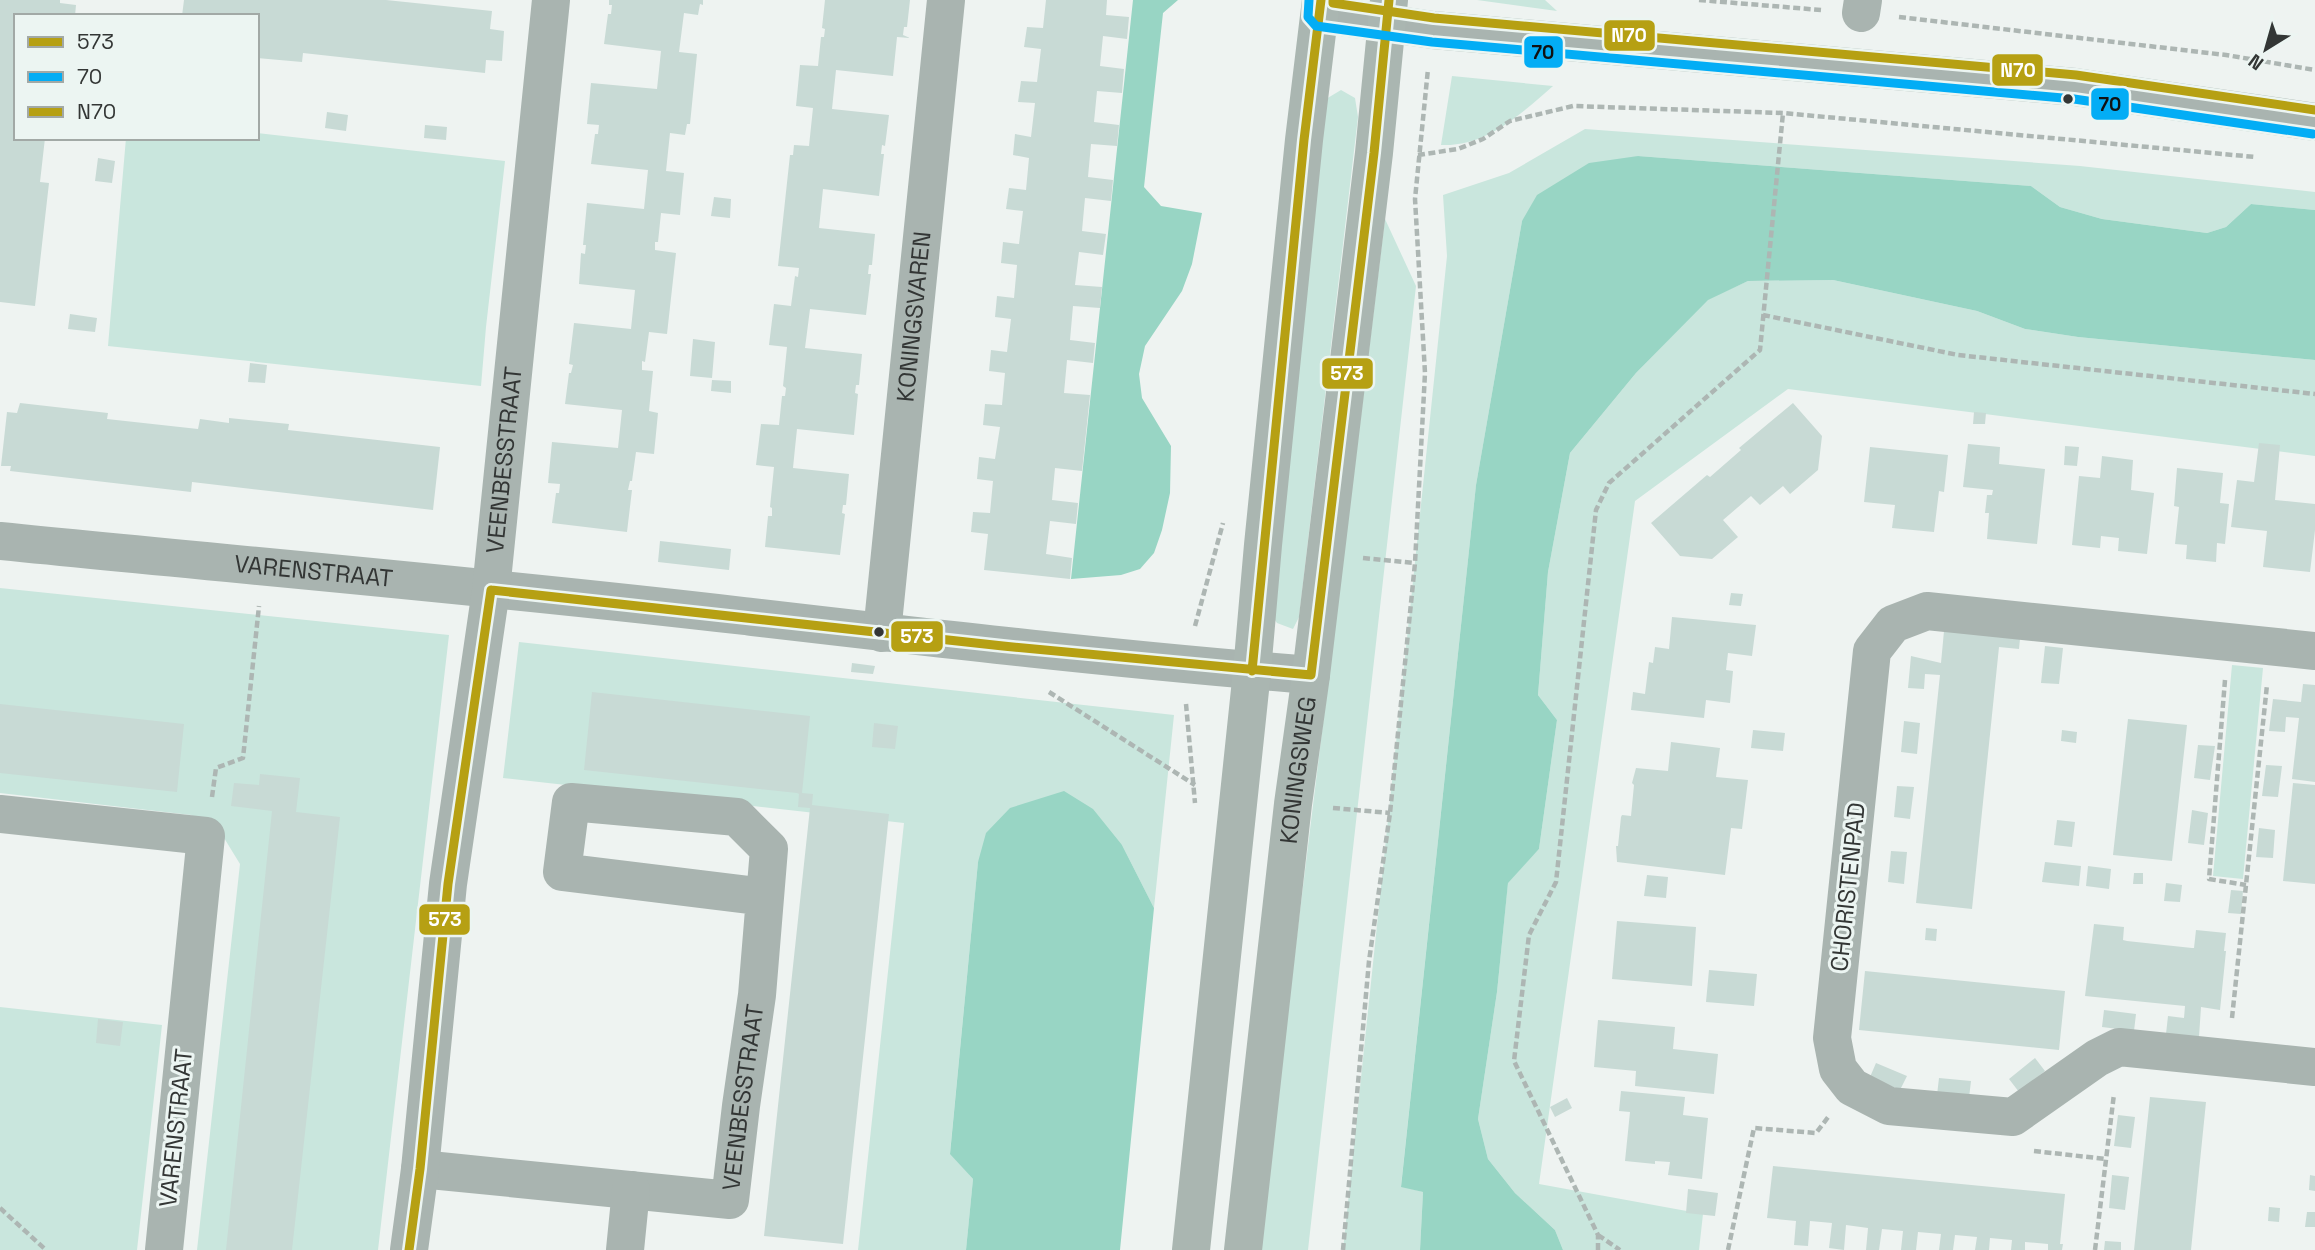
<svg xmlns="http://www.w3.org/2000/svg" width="2315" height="1250" font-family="'Space Grotesk',sans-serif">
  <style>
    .green { fill: #c9e6dd }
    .water { fill: #98d5c4 }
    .building { fill: #c8dad5 }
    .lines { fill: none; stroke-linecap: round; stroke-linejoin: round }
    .path { stroke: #adb6b3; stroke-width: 4.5; stroke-dasharray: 7 3.5; stroke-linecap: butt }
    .minor { stroke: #a9b4b0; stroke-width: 38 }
    .primary { stroke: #aab6b1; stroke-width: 38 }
    .bus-1-casing { stroke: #ecf5f2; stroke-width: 14 }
    .bus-2-casing { stroke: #ecf5f2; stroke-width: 14 }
    .bus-3-casing { stroke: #ecf5f2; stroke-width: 14 }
    .bus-1 { stroke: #b6a013; stroke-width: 9 }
    .bus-2 { stroke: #03adf5; stroke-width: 9 }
    .bus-3 { stroke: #b6a013; stroke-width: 9 }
    .bus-dot { fill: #333635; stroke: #ecf5f2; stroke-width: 2.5 }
    .labels { text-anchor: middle; stroke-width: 6; stroke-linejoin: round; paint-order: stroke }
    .street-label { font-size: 24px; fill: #333635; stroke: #ecf5f2 }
    .line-badge { stroke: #ecf5f2; stroke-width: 2.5 }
    .badge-label { font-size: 19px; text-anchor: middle; font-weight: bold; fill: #fff }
    .pale-badge-label { font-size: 19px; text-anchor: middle; font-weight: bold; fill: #111 }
  </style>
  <rect width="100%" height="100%" fill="#eef3f1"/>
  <!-- green -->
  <path class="green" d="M1477 0H1545L1557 11Z
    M1452 76 1553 86C1521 114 1486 147 1441 145Z
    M1341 90 1355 98 1358 117 1299 617 1293 629 1277 623 1267 609 1326 99Z
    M1585 129 2080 166 2315 192V210L2251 204 2226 227 2207 233 2102 219 2060 207 2031 186 1638 156 1522 221 1476 485 1401 1186 1423 1192 1420 1250H1343L1447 256 1443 195 1509 173Z
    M257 133 505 161 486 327 481 386 108 346 126 138H257Z
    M1385 219 1416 286 1308 1250H1261L1280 1074Z
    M1833 280 1977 311 2025 329 2078 337 2315 360V456L1788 389 1635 501 1539 1184 1703 1214 1699 1250H1563L1555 1230 1515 1193 1488 1159 1478 1119 1497 992 1508 882 1539 849 1557 720 1538 695 1548 572 1570 453 1636 373 1708 299 1748 281Z
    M0 588 449 635 378 1250H197L240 864 221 833 191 815 0 793Z
    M519 642 1174 715 1154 908 1122 845 1022 806 1010 809 978 862 950 1153 973 1179 966 1250H858L904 823 503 778Z
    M2232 665 2263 668 2243 879 2213 876Z
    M0 1007 162 1025 137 1250H0Z"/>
  <!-- water -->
  <path class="water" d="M1133 0H1178L1163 13 1144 187 1161 206 1202 213 1192 264 1182 291 1145 346 1139 374 1142 398 1171 446 1170 493 1162 530 1154 553 1140 569 1121 575 1071 579Z
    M1638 156 2031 186 2060 207 2102 219 2207 233 2226 227 2251 204 2315 210V360L2078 337 2025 329 1977 311 1833 280 1748 281 1708 300 1636 373 1570 453 1548 572 1538 695 1557 720 1539 849 1508 883 1497 992 1478 1119 1488 1159 1515 1193 1555 1230 1563 1250H1420L1423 1192 1401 1187 1476 485 1522 221 1537 195 1589 163Z
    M1064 791 1093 809 1122 845 1154 908 1120 1250H966L973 1179 950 1154 978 862 986 833 1010 808Z"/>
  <!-- building -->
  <path class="building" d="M0 0H60V3L76 5 75 16H16V138H45L40 182 49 183 35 306 0 302Z
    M184 0H386L492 11 490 29 504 31 502 61 486 60 485 73 303 53 302 62 257 58V16H182Z
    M609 0H703V5L700 4 698 15 684 13 679 52 697 54 690 124H687L685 135 670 133 666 171 684 173 682 193 680 215 661 213 658 242H655V250L676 253 667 334 649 332 645 362 642 361V370L653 371 649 411 658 413 654 454 636 452 632 481H630L628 490H632L627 532 552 523 556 493H559L560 484 548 483 552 442 618 448 622 410 565 404 569 373H571L573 365 569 364 574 323 631 329 635 290 579 284 581 253 585 254 586 245H583L587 203 644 209 648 170 591 164 595 134H598L599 125 587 124 591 83 657 89 661 51 604 44 608 14H611L612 5H609Z
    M825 0H910L907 27H904L903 35 910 38 897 37 893 76 836 70 832 109 889 115 885 146 882 145 881 154H884L879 196 823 189 819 228 875 234 872 265H869L868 274H871L866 315 810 309 805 348 862 354 859 385H856L855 393 858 394 854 435 797 429 795 448 793 468 849 474 846 505H843L842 513 845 514 840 555 765 547 768 516H772V508L770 507 774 467 756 465 761 424 779 425 782 396H785L786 388 783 386 787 347 769 345 774 304 791 306 795 276 798 277 799 268 778 266 790 155H793L794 145 809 146 813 108 796 106 800 65 818 66 821 37H824L825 29 822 28Z
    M1046 0H1107L1106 15 1129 17 1127 39 1103 36 1100 66 1124 69 1122 93 1097 91 1094 122 1119 125 1117 146 1091 144 1088 177 1113 180 1111 201 1085 198 1082 231 1106 234 1103 255 1079 252 1075 285 1102 287 1100 308 1073 306 1070 340 1095 343 1093 363 1067 360 1064 393 1090 395 1082 471 1055 468 1052 500 1078 503 1076 524 1050 521 1046 554 1072 558 1070 579 984 570 988 534 971 532 973 512 990 513 993 481 977 479 979 457 995 459 1000 427 983 425 985 404 1002 405 1005 373 989 371 991 350 1007 352 1011 319 995 317 997 296 1014 298 1017 265 1001 263 1003 242 1019 244 1023 211 1006 209 1009 188 1026 190 1029 158 1013 155 1015 134 1031 137 1035 103 1018 102 1021 81 1037 82 1041 49 1024 47 1027 27 1043 28Z
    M327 112 348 115 346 131 325 128Z
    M425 125 447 127 446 140 424 138Z
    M98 158 115 161 112 183 95 181Z
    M714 197 731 199 730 218 711 216Z
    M70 314 97 318 95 332 68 329Z
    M693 339 715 342 712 378 690 376Z
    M250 363 267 365 265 383 248 382Z
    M712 380 731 381V393L711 391Z
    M20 403 108 413 107 419 198 429 200 419 229 423V418L289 424 288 430 440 447 433 510 192 482 191 492 10 471 11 466H1L7 412 17 413Z
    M1793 403 1822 436 1818 470 1790 494 1783 486 1760 505 1751 496 1723 520 1738 537 1712 559 1680 556 1651 523 1707 475 1710 477 1741 450 1739 448Z
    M1974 412 1986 413 1985 424H1973Z
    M2259 443 2280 445 2275 500 2315 504V530L2310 572 2263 567 2267 531 2231 527 2237 480 2254 482Z
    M1968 444 2000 447 1999 464 2045 469 2037 544 1987 539 1989 513H1985L1987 495H1992L1993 490 1963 487Z
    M2065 446 2079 447 2077 466 2064 465Z
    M1870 447 1948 455 1944 492 1939 491 1934 532 1892 528 1895 505 1864 502Z
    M2102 456 2133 460 2131 490 2154 493 2147 554 2118 551 2119 538 2101 536 2100 548 2072 545 2079 476 2100 478Z
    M2177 468 2223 473 2220 503 2229 504 2225 544 2217 543 2216 562 2186 559 2187 545 2175 544 2179 507 2174 506Z
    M660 541 731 549 729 570 658 562Z
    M1731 593 1743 594 1741 606 1729 605Z
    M1672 617 1756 625 1752 656 1728 653 1726 670 1733 671 1730 703 1706 700 1704 718 1631 710 1633 692 1645 694 1649 662 1653 663 1655 647 1669 649Z
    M1944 631 2020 639 2019 649 1999 647 1972 909 1916 903 1940 675 1925 674 1924 689 1908 688 1911 656 1941 663Z
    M2045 646 2063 648 2059 684 2041 683Z
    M852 663 875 666 873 674 851 672Z
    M2303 684 2315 685V782L2292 779 2299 718 2286 717 2285 732 2269 731 2273 699 2301 702Z
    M592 692 810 716 802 793 813 794 812 805 889 814 843 1244 764 1236 810 808 798 807 799 794 797 793 584 770Z
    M0 704 184 724 177 792 0 773Z
    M2128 719 2187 725 2172 861 2113 855Z
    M1904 721 1920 723 1917 754 1901 752Z
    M874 723 898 726 895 749 872 747Z
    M1753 730 1785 733 1783 751 1751 748Z
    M2062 730 2077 732 2076 743 2061 741Z
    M1671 742 1720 748 1716 777 1748 780 1742 829 1731 828 1725 875 1617 862 1616 846H1618L1621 817 1622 815 1631 816 1634 785 1632 783 1636 768 1668 771Z
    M2198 745 2215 746 2210 780 2194 778Z
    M2266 765 2282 766 2278 797 2262 796Z
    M260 774 300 778 296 812 340 817 292 1250H226L272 811 231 806 234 783 259 785Z
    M2293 783 2315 785V884L2283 881Z
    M1897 786 1914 787 1910 819 1894 817Z
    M2192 810 2208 813 2204 845 2188 843Z
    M2057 820 2075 822 2072 847 2054 845Z
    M2259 828 2275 830 2273 858 2256 857Z
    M1891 851 1907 852 1904 884 1888 882Z
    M2045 862 2081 866 2079 886 2042 882Z
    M2088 866 2111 869 2109 889 2086 886Z
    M2134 873H2143V884H2133Z
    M1647 875 1668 877 1666 898 1644 896Z
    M2166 883 2182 885 2180 902 2164 901Z
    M2231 890 2243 891 2241 914 2228 913Z
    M1617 921 1696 927 1692 986 1612 979Z
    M2094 924 2124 927 2123 940 2127 941 2192 948H2194L2196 930 2226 933 2224 951H2226L2220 1010 2201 1007 2199 1037 2166 1034 2168 1016 2184 1018 2185 1006 2085 996Z
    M1926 928 1937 929 1936 941 1925 940Z
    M1709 970 1757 974 1754 1006 1706 1002Z
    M1865 971 2065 991 2059 1050 1859 1030Z
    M2104 1010 2136 1014 2134 1031 2102 1027Z
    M98 1019 123 1022 120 1046 96 1043Z
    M1598 1020 1675 1027 1673 1049 1718 1054 1714 1094 1635 1086 1636 1071 1594 1067Z
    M2035 1058 2045 1071 2019 1092 2009 1079Z
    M1876 1063 1907 1076 1900 1090 1870 1077Z
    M1939 1078 1971 1081 1969 1098 1937 1095Z
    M1621 1091 1685 1097 1683 1115 1708 1118 1702 1179 1668 1175 1670 1162 1655 1161V1164L1625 1161 1630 1112 1619 1111Z
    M2150 1097 2206 1102 2191 1250H2134Z
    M1567 1098 1572 1108 1555 1117 1550 1107Z
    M2118 1115 2135 1117 2131 1148 2114 1146Z
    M1773 1166 2065 1194 2060 1244H2063L2062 1250H2048V1244L2025 1242V1250H2011L2012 1240 1990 1238 1989 1250H1975L1977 1237 1955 1235 1953 1250H1939L1941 1234 1918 1232 1916 1250H1901L1903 1231 1882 1229 1879 1250H1866L1868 1228 1846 1225 1844 1250 1829 1248 1832 1223 1810 1221 1808 1246 1794 1245 1796 1221 1767 1218Z
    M2112 1175 2129 1177 2125 1210 2109 1208Z
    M2310 1175 2315 1176V1191L2309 1190Z
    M1688 1189 1718 1193 1715 1216 1686 1213Z
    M2269 1207 2280 1208 2279 1222 2268 1221Z
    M2307 1212H2315V1227H2305Z
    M2105 1241 2121 1242V1250H2104Z"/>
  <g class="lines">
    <!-- path -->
    <path class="path" d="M1699 0 1821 10
      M1899 17 2226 55 2315 70
      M1418 155 1458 149 1483 139 1510 121 1573 106 1783 113 2255 157
      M1763 315 1958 355 2315 394
      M1363 558 1415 563
      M1195 626 1223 523
      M2225 680 2209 879 2246 885
      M1049 692 1195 785
      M1186 704 1195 803
      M212 797 216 768 243 758 259 606
      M1333 808 1390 813
      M2232 1018 2267 685
      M2034 1151 2106 1159
      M0 1208 46 1250
      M1598 1235 1620 1250
      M1343 1250 1369 961 1390 813 1415 563 1425 373 1415 199 1428 69
      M1598 1250V1235L1514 1061 1529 935 1556 882 1596 510 1609 483 1760 350 1783 113
      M1728 1250 1754 1128 1816 1133 1829 1116
      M2095 1250 2114 1094"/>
    <!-- minor -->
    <g class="minor">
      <path d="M1861 13 1863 0"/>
      <path d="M1320 14 1433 30 2075 87 2315 122"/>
      <path id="s1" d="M0 541C248 566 497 587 744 616 933 638 1121 660 1311 675"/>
      <path id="s2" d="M882 633 946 0"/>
      <path d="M2315 651 1927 611 1893 624 1872 651 1832 1038 1838 1069 1852 1087 1889 1106 2013 1117 2097 1058 2119 1047 2315 1067"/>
      <path d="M0 814 206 836 164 1250"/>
      <path id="s3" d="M420 1169 730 1200 741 1106 757 995 769 849 737 817 571 802 562 872 765 897"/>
      <path id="s4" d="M409 1250 420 1169 448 884 491 590 551 0"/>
      <path d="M625 1250 631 1190"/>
    </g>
    <!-- primary -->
    <g class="primary">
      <path d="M1191 1250 1252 671 1263 545 1304 140 1321 0"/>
      <path id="s5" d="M1243 1250 1293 804 1311 675 1374 153 1389 0"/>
    </g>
    <defs>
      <path id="bus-1" d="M491 590 1003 646 1311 675 1374 153 1389 0
        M1252 671 1304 140 1321 0
        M409 1250 420 1169 448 884 491 590"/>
      <path id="bus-2" d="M1309 0 1308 17 1316 26 1432 42 2074 99 2313 134"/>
      <path id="bus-3" d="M1333 1V3L1434 18 2076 75 2315 110"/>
    </defs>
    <!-- bus-1 casing -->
    <use href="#bus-1" class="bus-1-casing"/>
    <!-- bus-2 casing -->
    <use href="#bus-2" class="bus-2-casing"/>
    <!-- bus-3 casing -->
    <use href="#bus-3" class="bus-3-casing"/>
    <!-- bus-1 -->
    <use href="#bus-1" class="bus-1"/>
    <!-- bus-2 -->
    <use href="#bus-2" class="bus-2"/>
    <!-- bus-3 -->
    <use href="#bus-3" class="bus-3"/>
  </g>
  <!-- markers -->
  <g class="bus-dot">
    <circle cx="2068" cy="99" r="6"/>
    <circle cx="879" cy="632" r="6"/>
  </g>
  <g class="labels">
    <!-- street labels -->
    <g class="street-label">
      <text dy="8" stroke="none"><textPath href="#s2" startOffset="318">KONINGSVAREN</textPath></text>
      <text dy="8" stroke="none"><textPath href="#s4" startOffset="796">VEENBESSTRAAT</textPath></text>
      <text dy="8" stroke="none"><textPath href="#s1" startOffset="315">VARENSTRAAT</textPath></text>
      <text dy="8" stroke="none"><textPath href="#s5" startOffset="483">KONINGSWEG</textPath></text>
      <text transform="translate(1848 887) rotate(-84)" y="8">CHORISTENPAD</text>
      <text dy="8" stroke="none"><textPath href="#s3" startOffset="415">VEENBESSTRAAT</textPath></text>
      <text transform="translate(176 1128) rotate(-84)" y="8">VARENSTRAAT</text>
    </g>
  </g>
  <g class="line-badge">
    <rect x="1603" y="19" width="53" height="33" rx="7" fill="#b6a013"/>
    <rect x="1523" y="35" width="41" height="34" rx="7" fill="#03adf5"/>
    <rect x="1991" y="53" width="53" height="34" rx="7" fill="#b6a013"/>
    <rect x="2090" y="87" width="40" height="34" rx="7" fill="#03adf5"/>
    <rect x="1321" y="357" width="53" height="33" rx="7" fill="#b6a013"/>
    <rect x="890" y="620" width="54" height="33" rx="7" fill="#b6a013"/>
    <rect x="418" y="903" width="53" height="33" rx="7" fill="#b6a013"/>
  </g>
  <g class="badge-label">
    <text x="1629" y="42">N70</text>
    <text x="2018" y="77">N70</text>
    <text x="1347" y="380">573</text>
    <text x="917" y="643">573</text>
    <text x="445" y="926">573</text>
  </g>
  <g class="pale-badge-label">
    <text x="1543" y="59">70</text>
    <text x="2110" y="111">70</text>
  </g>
  <!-- legend -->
  <rect x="14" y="14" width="245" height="126" fill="#ecf5f2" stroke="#a2a9a6" stroke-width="2"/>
  <rect x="28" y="37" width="35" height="10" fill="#b6a013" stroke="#a2a9a6" stroke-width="2"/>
  <text x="77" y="49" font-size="21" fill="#333635">573</text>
  <rect x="28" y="72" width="35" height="10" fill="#03adf5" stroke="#a2a9a6" stroke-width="2"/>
  <text x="77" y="84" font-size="21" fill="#333635">70</text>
  <rect x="28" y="107" width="35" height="10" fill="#b6a013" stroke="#a2a9a6" stroke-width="2"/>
  <text x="77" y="119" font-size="21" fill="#333635">N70</text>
  <!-- north arrow -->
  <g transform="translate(2266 49) rotate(217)" stroke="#ecf5f2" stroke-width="5" paint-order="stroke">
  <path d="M0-5L12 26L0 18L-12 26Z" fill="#333635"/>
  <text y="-10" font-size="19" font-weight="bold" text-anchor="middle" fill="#333635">N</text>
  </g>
</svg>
